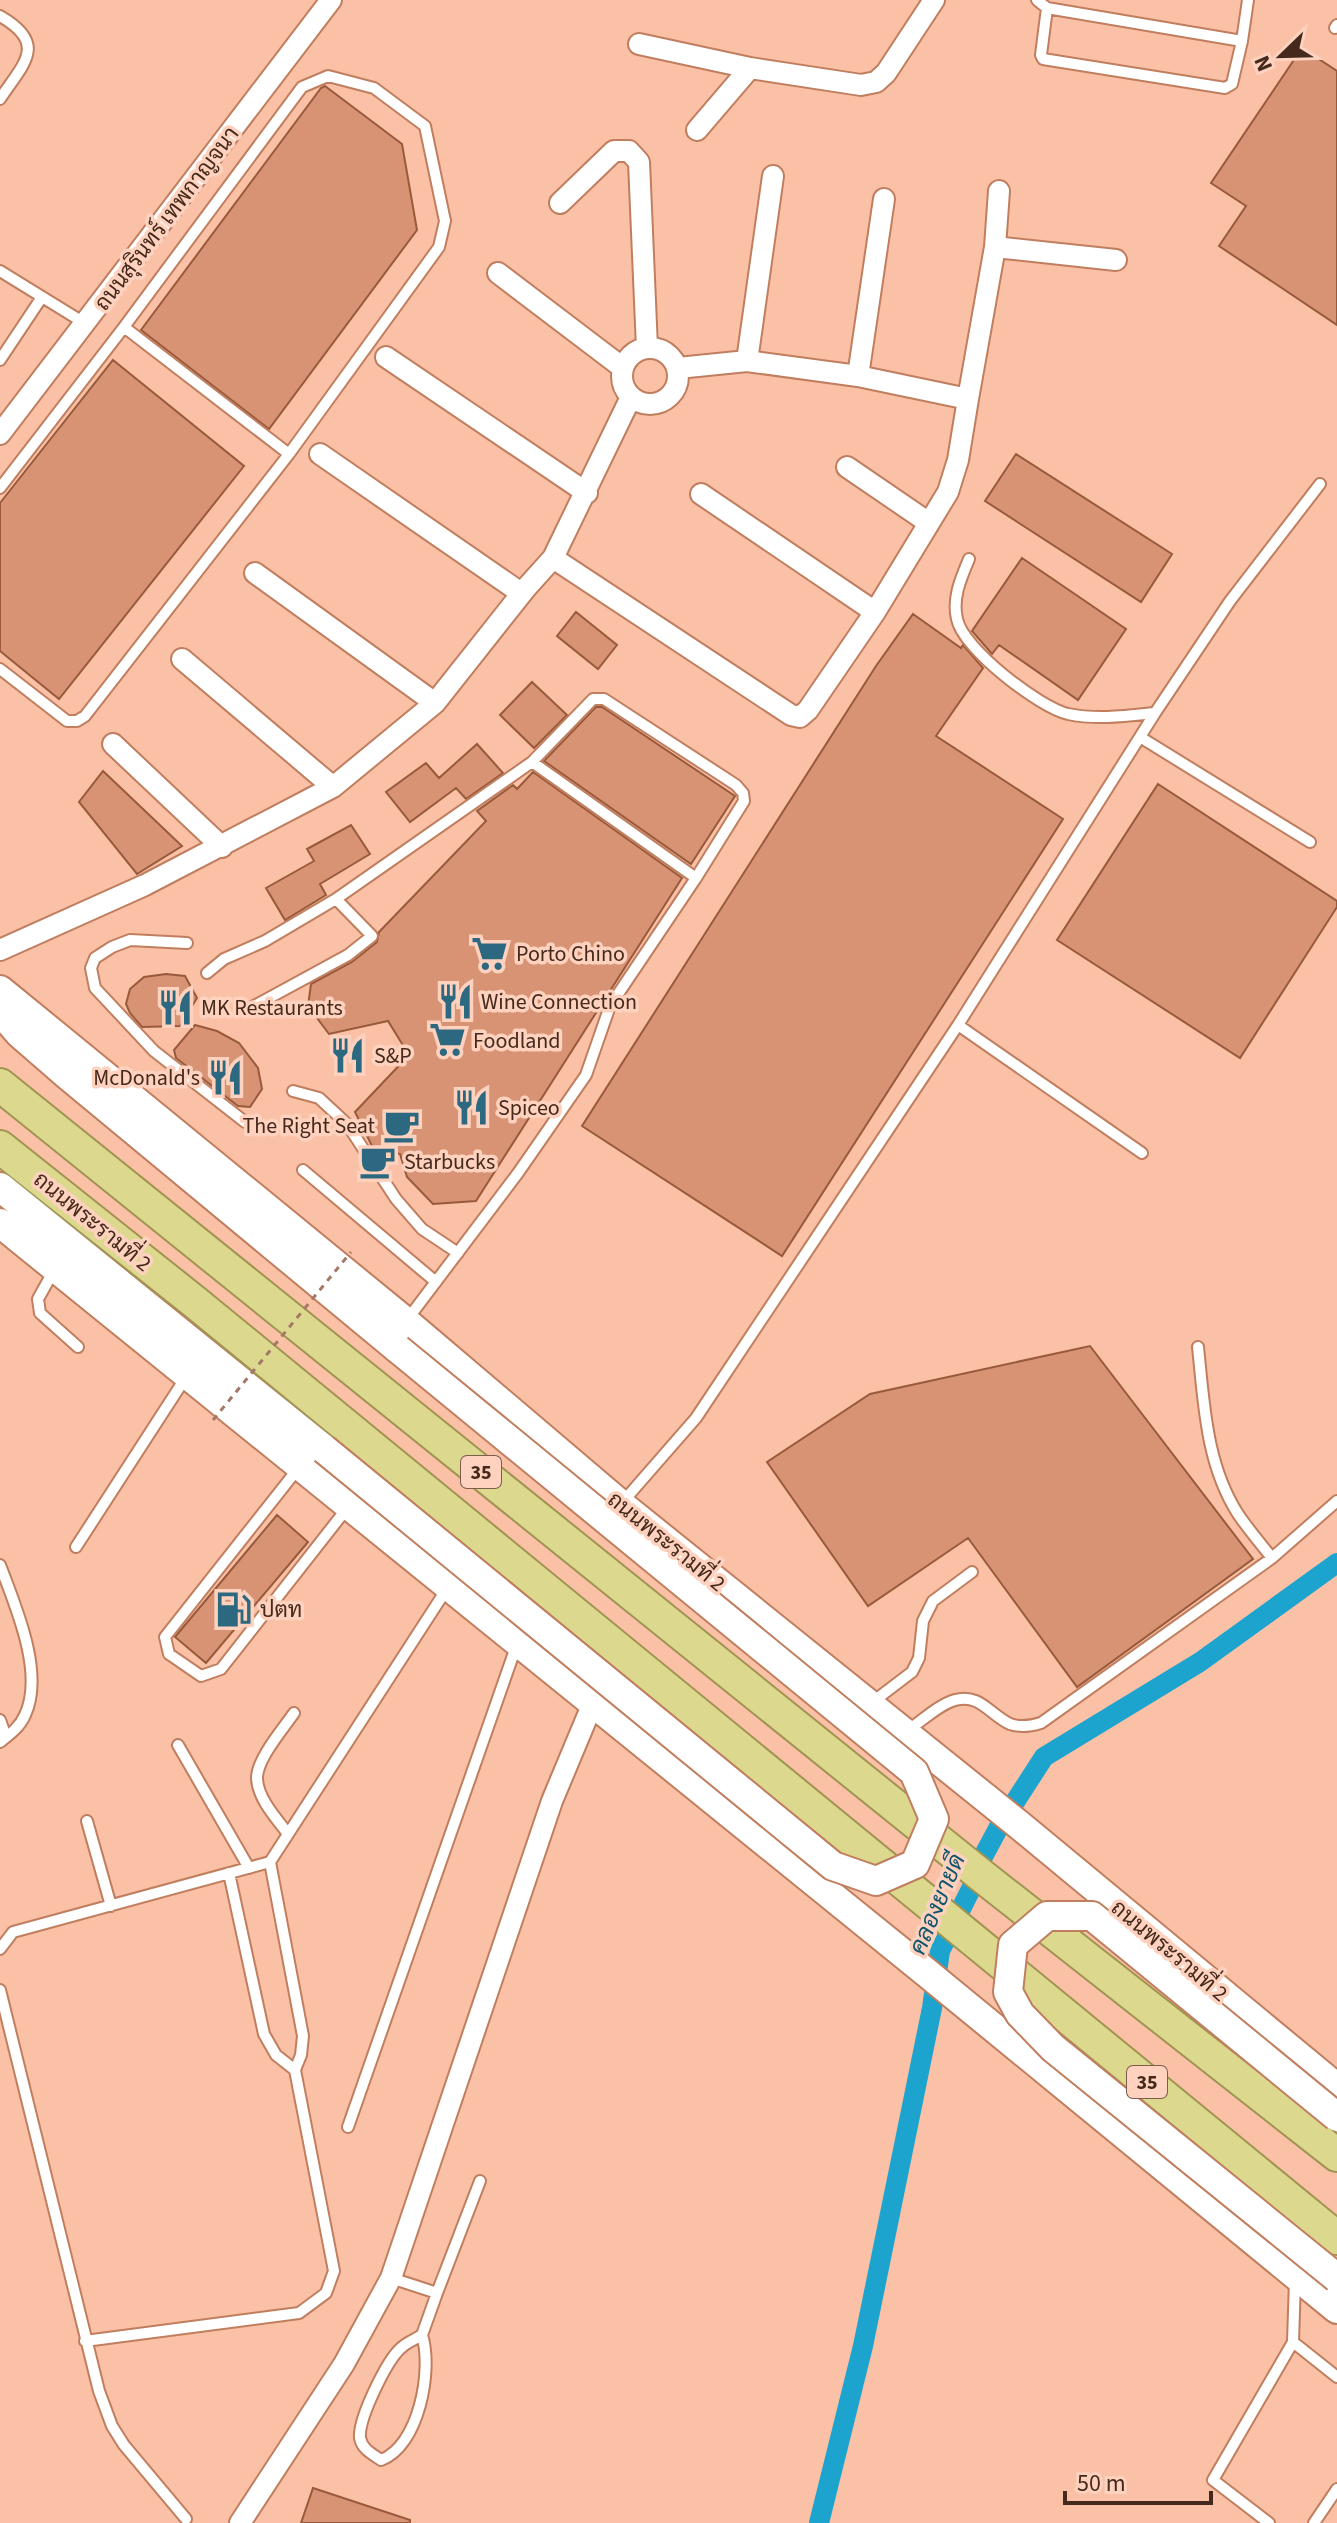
<svg xmlns="http://www.w3.org/2000/svg" width="1337" height="2523" font-family="'Source Sans 3',Sarabun,sans-serif">
  <style>
    .lines { fill: none; stroke-linecap: round; stroke-linejoin: round }
    .canal { stroke: #1ca4cf; stroke-width: 20 }
    .building { fill: #d79373; stroke: #995a3b; stroke-width: 2 }
    .service-casing { stroke: #c07e5f; stroke-width: 14 }
    .minor-casing { stroke: #c07e5f; stroke-width: 24 }
    .secondary-casing { stroke: #c07e5f; stroke-width: 32 }
    .trunk-casing { stroke: #a19453; stroke-width: 36 }
    .service { stroke: #fff; stroke-width: 10 }
    .minor { stroke: #fff; stroke-width: 20 }
    .secondary { stroke: #fff; stroke-width: 28 }
    .trunk { stroke: #dcd88e; stroke-width: 32 }
    .secondary-bridge-casing { stroke: #c07e5f; stroke-width: 32; stroke-linecap: butt }
    .path-bridge { stroke: #a37864; stroke-width: 3; stroke-dasharray: 6 6; stroke-linecap: butt }
    .secondary-bridge { stroke: #fff; stroke-width: 28 }
    .labels { text-anchor: middle; stroke-width: 7; stroke-linejoin: round; paint-order: stroke }
    .shield { fill: #fed2be; stroke: #7c5c4d; stroke-width: 2 }
    .shield-label { font-size: 20px; font-weight: bold; fill: #45291c }
    .street-label { font-size: 22px; fill: #45291c; stroke: #fed2be }
    .poi-label { font-size: 22px; fill: #45291c; stroke: #fed2be; text-anchor: start }
    .water-label { font-size: 24px; font-style: italic; fill: #12566d; stroke: #fed2be }
  </style>
  <rect width="100%" height="100%" fill="#fac1a6"/>
  <g class="lines">
    <!-- canal -->
    <path class="canal" d="M819 2523 863 2346 932 2008 940 1951 972 1887 978 1866 1000 1825 1044 1757 1200 1662 1337 1563"/>
  </g>
  <!-- building -->
  <path class="building" d="M1302 48 1337 71V325L1219 246 1246 206 1211 183Z
    M325 86 402 144 417 230 269 429 141 330 321 88Z
    M113 360 244 466 59 699 0 651V503Z
    M1016 454 1172 554 1141 602 985 501Z
    M1022 558 1126 629 1078 700 999 645 992 654 972 631Z
    M576 612 617 645 598 669 557 636Z
    M913 614 961 648 963 645 983 668 936 736 1063 819 782 1256 582 1126 876 666Z
    M532 682 567 715 534 748 500 715Z
    M596 707H602L735 796 691 864 544 761Z
    M477 744 503 773 466 799 456 788 410 822 386 792 426 763 439 778Z
    M103 771 182 846 137 874 79 802Z
    M533 772 682 878 476 1201 433 1204 407 1177 400 1154 372 1146 355 1112 409 1055 388 1021 329 1034 308 1006 311 984 352 962 377 942 379 932 486 821 477 811 513 785 517 789Z
    M1158 784 1337 901V907L1240 1058 1057 940Z
    M351 825 370 854 320 884 326 895 285 920 266 888 314 861 307 849Z
    M166 974 185 976 197 998 180 1026 142 1027 130 1013 126 1004 130 989 144 977Z
    M195 1025 217 1031 239 1043 258 1068 262 1089 250 1107 238 1106 176 1058 174 1050Z
    M1090 1346 1253 1559 1077 1687 968 1538 868 1606 767 1462 870 1394Z
    M277 1515 308 1542 206 1663 175 1637Z
    M313 2488 410 2520V2523H301Z"/>
  <g class="lines">
    <defs>
      <path id="service" d="M1037 0 1047 8 1242 41
        M1047 8 1041 55 1043 59 1225 88 1232 84 1242 41 1248 0
        M0 16C49 44 23 64 0 99
        M1335 28 1337 25
        M0 271 86 324
        M124 327 289 454
        M0 360 42 297
        M0 488 124 327 302 87 328 76 374 88 425 126 445 221 439 247 289 454 85 716 77 721H67L0 669
        M969 559C961 578 952 598 957 619 963 649 1039 707 1068 714 1097 720 1126 716 1155 713
        M1140 737 1310 842
        M532 762 696 878
        M187 943 130 940 112 947 95 958 91 968 95 988 154 1051 245 1122
        M207 973 224 959 265 941 336 899 532 762 593 699H604L736 785 743 793 744 801 696 878 610 1006 586 1075 518 1173 407 1320
        M245 1011 348 955 372 936 336 899
        M958 1025 1142 1153
        M293 1091 319 1098 347 1124 396 1199 422 1229 458 1253
        M303 1170 436 1282
        M54 1270 38 1299 40 1313 78 1347
        M1198 1347C1204 1404 1206 1464 1238 1514 1248 1529 1261 1544 1272 1558
        M300 1466 165 1637 169 1654 201 1676 221 1669 348 1507
        M621 1504 696 1418 958 1025 1155 713 1230 601 1320 484
        M76 1547 186 1377
        M0 1565C15 1605 45 1673 25 1715 20 1727 9 1735 0 1742
        M870 1704 912 1672 919 1658 923 1621 933 1601 972 1572
        M0 1720 6 1737
        M907 1731C922 1721 938 1705 955 1700 980 1693 990 1715 1010 1724 1021 1728 1031 1726 1041 1723L1272 1558 1337 1501
        M178 1745 249 1868
        M87 1821 111 1906
        M288 1834C277 1819 258 1799 257 1779 256 1760 283 1729 294 1713
        M229 1873 264 2034 276 2055 295 2070
        M0 1949 13 1932 270 1862
        M0 1990 99 2391 112 2426 124 2445 186 2519
        M348 2127 517 1644
        M391 2278 437 2293 422 2335C416 2339 407 2342 401 2348 387 2360 358 2419 360 2438 362 2449 372 2454 381 2460 419 2446 433 2370 422 2335
        M1295 2280 1293 2342 1337 2377
        M437 2293 480 2181
        M85 2341 299 2313 326 2293 334 2271 295 2070 301 2055 303 2036 270 1862 448 1587
        M1269 2523 1213 2480 1293 2342
        M1314 2523 1337 2489"/>
      <path id="minor" d="M639 44 750 68
        M697 130 750 68 861 85 876 82 886 73 934 0
        M560 203 614 151H629L639 162 647 348
        M995 247 999 191
        M498 273 623 368
        M622 376a28 28 0 1 1 56 0a28 28 0 1 1-56 0Z
        M386 357 587 493
        M747 361 773 176
        M858 376 884 199
        M968 399 995 247 1116 260
        M0 434 331 0
        M320 454 521 593
        M847 467 929 523
        M701 494 875 612
        M553 558 791 715 800 717 808 710 875 612 948 492 958 460 968 399 858 376 747 361 678 368
        M255 573 435 703
        M182 659 333 787
        M113 744 222 847
        M0 950 145 885 333 787 435 703 526 588 553 558 631 397
        M240 2523 344 2364 391 2278 552 1801 593 1703"/>
      <path id="secondary" d="M0 990 406 1322 620 1504 1018 1824 1337 2088
        M0 1011 20 1034 66 1074 398 1349
        M0 1187 324 1449
        M0 1223 927 1973 1337 2309"/>
      <path id="trunk" d="M0 1085 982 1876 1337 2155
        M0 1147 196 1303 1337 2238"/>
    </defs>
    <!-- service casing -->
    <use href="#service" class="service-casing"/>
    <!-- minor casing -->
    <use href="#minor" class="minor-casing"/>
    <!-- secondary casing -->
    <use href="#secondary" class="secondary-casing"/>
    <!-- trunk casing -->
    <use href="#trunk" class="trunk-casing"/>
    <!-- service -->
    <use href="#service" class="service"/>
    <!-- minor -->
    <use href="#minor" class="minor"/>
    <!-- secondary -->
    <use href="#secondary" class="secondary"/>
    <!-- trunk -->
    <use href="#trunk" class="trunk"/>
    <defs>
      <path id="secondary-bridge" d="M324 1449 833 1866 876 1881 915 1864 934 1819 914 1772 398 1349
        M1337 2117 1092 1916H1047L1013 1945 1008 1992 1020 2014 1053 2048 1337 2278"/>
    </defs>
    <!-- secondary-bridge casing -->
    <use href="#secondary-bridge" class="secondary-bridge-casing"/>
    <!-- path-bridge -->
    <path class="path-bridge" d="M213 1420 351 1252"/>
    <!-- secondary-bridge -->
    <use href="#secondary-bridge" class="secondary-bridge"/>
  </g>
  <!-- icons -->
  <defs>
    <symbol id="supermarket-bare" viewBox="-9 -9 18 18"><path d="M-6-5.5h2.5l.6 2H6L4.5 2H-2.5L-4.4-4H-6ZM-1.5 3.2a1.3 1.3 0 1 0 .1 0ZM3 3.2a1.3 1.3 0 1 0 .1 0Z" fill="#2c6980" stroke="#fed2be" stroke-width="2.5" paint-order="stroke"/></symbol>
    <symbol id="restaurant-bare" viewBox="-9 -9 18 18"><path d="M-5-6h1v4h1v-4h1v4h1v-4h1v5L-1.5 .5V6h-2V.5L-5-1ZM5-6V6H3V1.5H1.5Q1.5-4 5-6Z" fill="#2c6980" stroke="#fed2be" stroke-width="2.5" paint-order="stroke"/></symbol>
    <symbol id="cafe-bare" viewBox="-9 -9 18 18"><path d="M-5.5-4.5H6V0H3Q3 3.5 0 3.5H-2.5Q-5.5 3.5-5.5 0ZM3-3.2v2h1.7v-2ZM-6 4.5H4V6H-6Z" fill="#2c6980" stroke="#fed2be" stroke-width="2.5" paint-order="stroke"/></symbol>
    <symbol id="fuel-bare" viewBox="-9 -9 18 18"><path d="M-5.5-6h7V0h2V4h1.3V-2.5L3-4.5l.8-.8L6-3V5H2.5V1h-1V6h-7ZM-4.2-4.7v3.2H.2V-4.7Z" fill="#2c6980" stroke="#fed2be" stroke-width="2.5" paint-order="stroke"/></symbol>
  </defs>
  <g fill-rule="evenodd">
    <use href="#supermarket-bare" x="464" y="928" width="51" height="51"/>
    <use href="#restaurant-bare" x="430" y="976" width="51" height="51"/>
    <use href="#restaurant-bare" x="150" y="982" width="51" height="51"/>
    <use href="#supermarket-bare" x="422" y="1014" width="51" height="51"/>
    <use href="#restaurant-bare" x="322" y="1030" width="51" height="51"/>
    <use href="#restaurant-bare" x="200" y="1052" width="51" height="51"/>
    <use href="#restaurant-bare" x="446" y="1082" width="51" height="51"/>
    <use href="#cafe-bare" x="376" y="1100" width="51" height="51"/>
    <use href="#cafe-bare" x="352" y="1136" width="51" height="51"/>
    <use href="#fuel-bare" x="208" y="1584" width="51" height="51"/>
  </g>
  <g class="labels">
    <!-- shield labels -->
    <g class="shield">
      <rect x="461" y="1456" width="40" height="32" rx="6"/>
      <rect x="1127" y="2066" width="40" height="32" rx="6"/>
    </g>
    <g class="shield-label">
      <text x="481" y="1479">35</text>
      <text x="1147" y="2089">35</text>
    </g>
    <!-- street labels -->
    <g class="street-label">
      <text transform="translate(166 218) rotate(-53)" y="8">ถนนสุรินทร์ เทพกาญจนา</text>
      <text transform="translate(93 1221) rotate(39)" y="8">ถนนพระรามที่ 2</text>
      <text transform="translate(667 1541) rotate(39)" y="8">ถนนพระรามที่ 2</text>
      <text transform="translate(1170 1950) rotate(40)" y="8">ถนนพระรามที่ 2</text>
    </g>
    <!-- poi labels -->
    <g class="poi-label">
      <text x="516" y="961">Porto Chino</text>
      <text x="481" y="1009">Wine Connection</text>
      <text x="201" y="1015">MK Restaurants</text>
      <text x="473" y="1048">Foodland</text>
      <text x="374" y="1063">S&amp;P</text>
      <text x="200" y="1085" text-anchor="end">McDonald's</text>
      <text x="498" y="1115">Spiceo</text>
      <text x="375" y="1133" text-anchor="end">The Right Seat</text>
      <text x="404" y="1169">Starbucks</text>
      <text x="260" y="1617">ปตท</text>
    </g>
    <!-- water labels -->
    <g class="water-label">
      <text transform="translate(937 1904) rotate(-67)" y="8">คลองยายดี</text>
    </g>
  </g>
  <!-- north arrow -->
  <g transform="translate(1281 56) rotate(247)" stroke="#fed2be" stroke-width="6" paint-order="stroke">
  <path d="M0-6L14 30L0 20L-14 30Z" fill="#45291c"/>
  <text y="-12" font-size="22" font-weight="bold" text-anchor="middle" fill="#45291c">N</text>
  </g>
  <!-- scale -->
  <path d="M1065 2491v12h146v-12" fill="none" stroke="#45291c" stroke-width="4"/>
  <text x="1077" y="2491" font-size="24" fill="#45291c" stroke="#fed2be" stroke-width="6" paint-order="stroke">50 m</text>
</svg>
